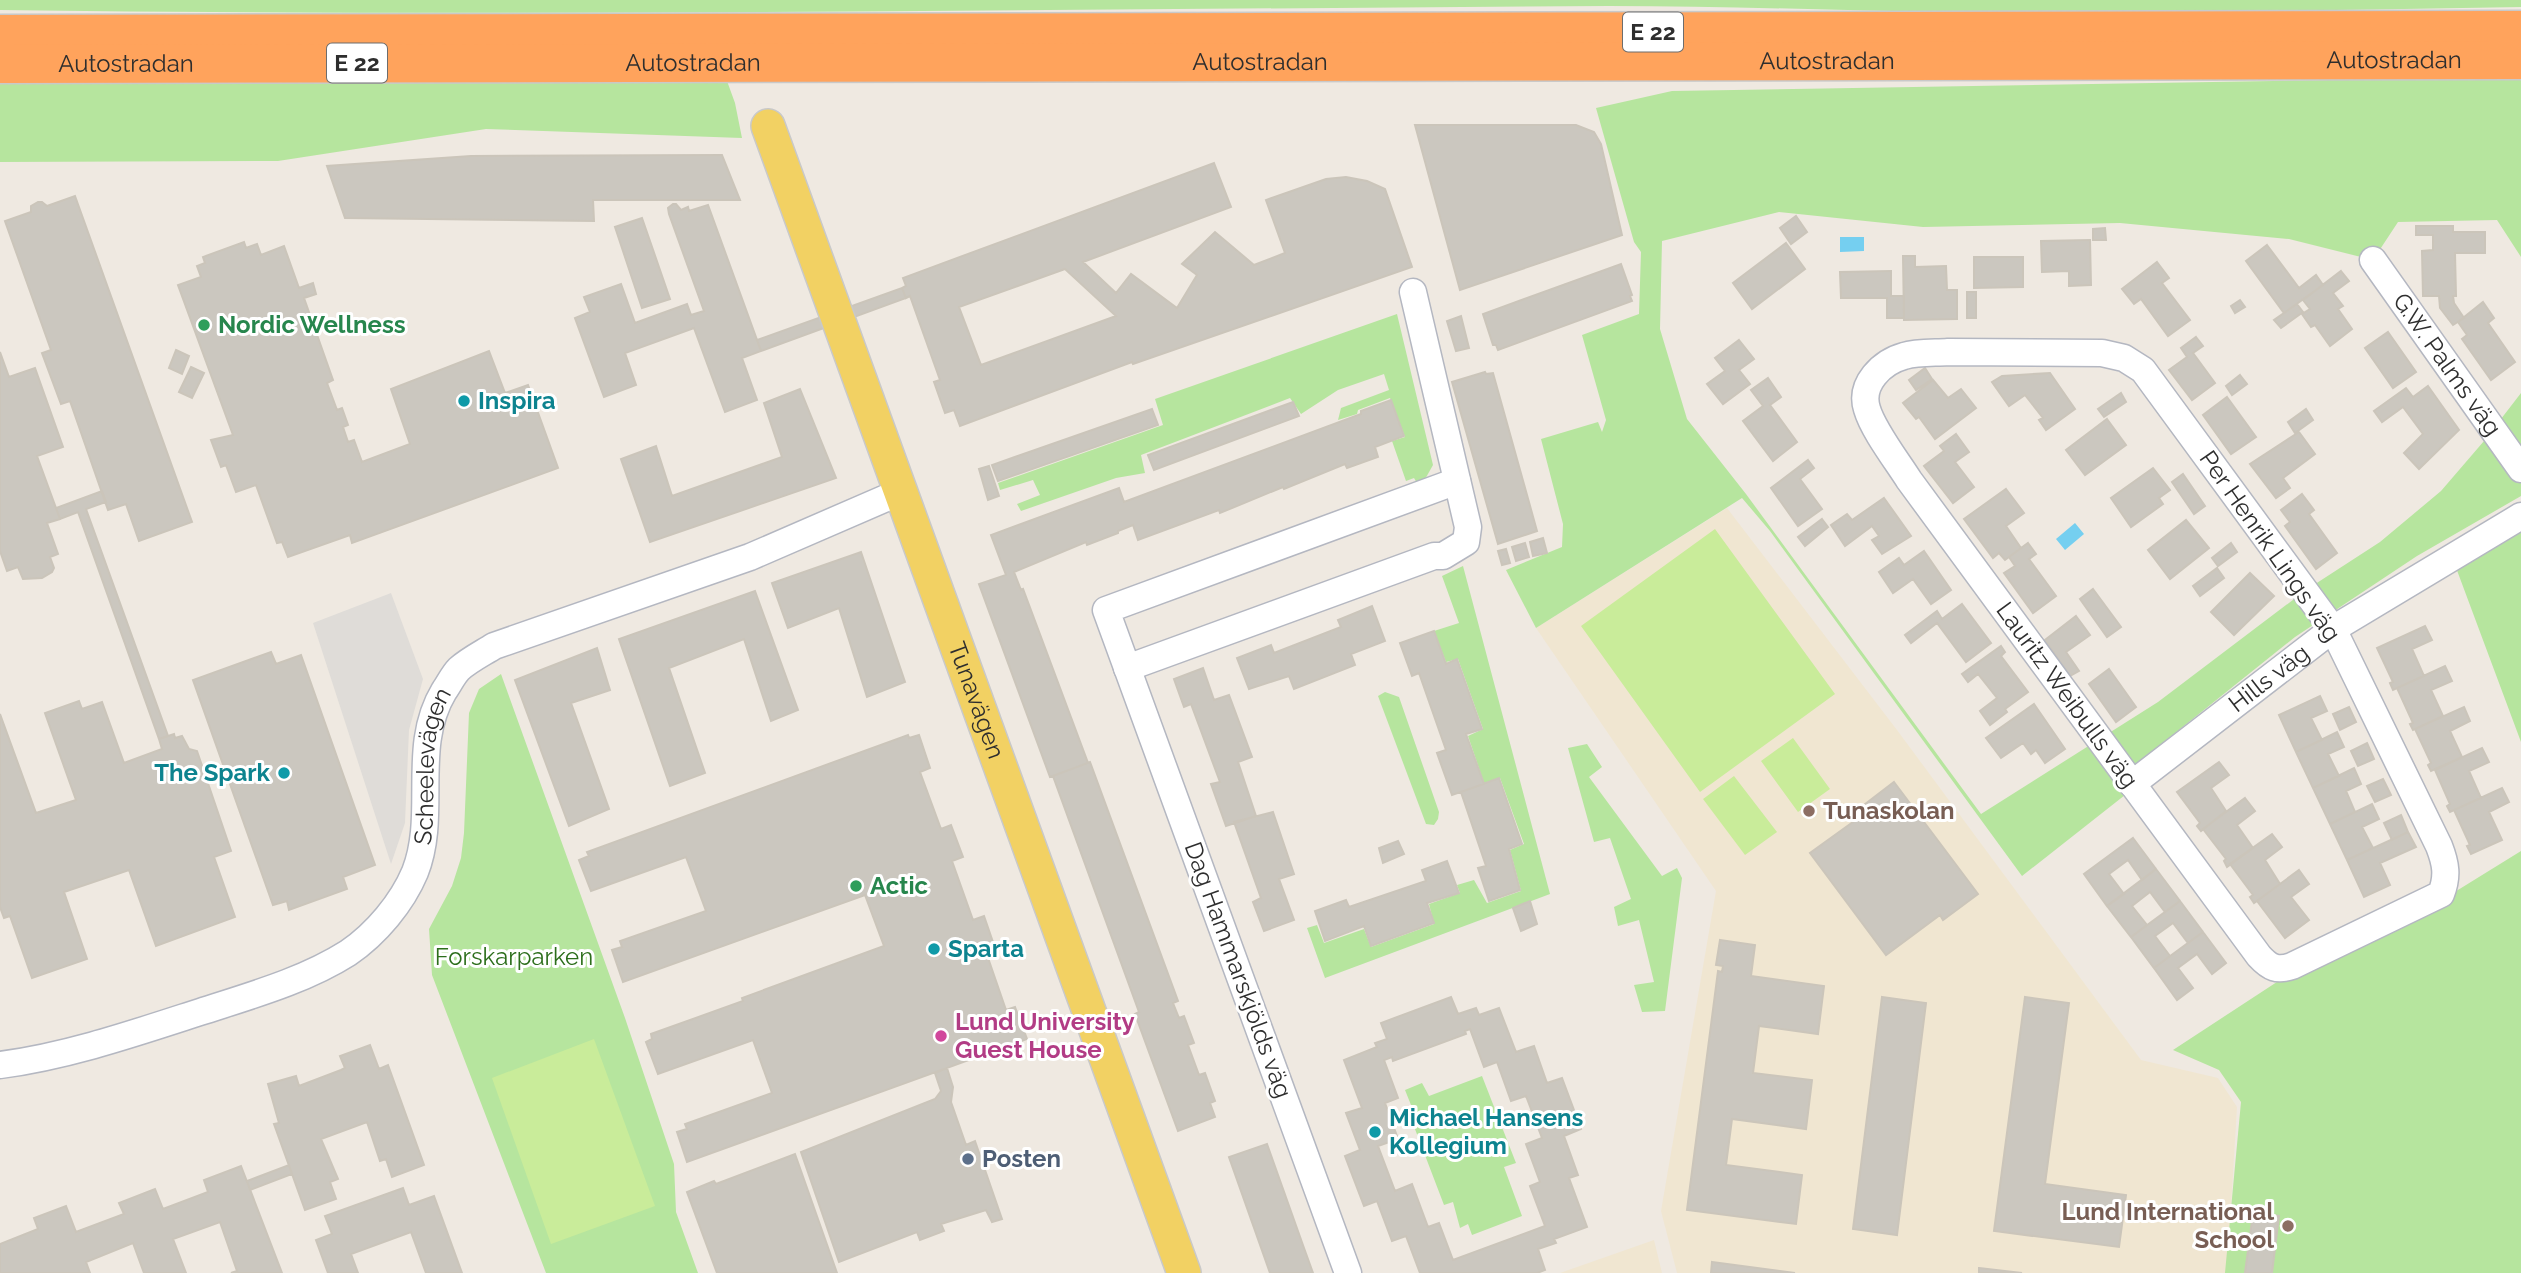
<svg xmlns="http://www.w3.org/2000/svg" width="2521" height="1273" font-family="Raleway,sans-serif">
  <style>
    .education { fill: #f0e6d1 }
    .green { fill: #b6e59e }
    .pitch { fill: #c9ec9a }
    .plaza { fill: #dfdcd8 }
    .water { fill: #75cff0 }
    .building { fill: #cbc7bf; stroke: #cbc5ba; stroke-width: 2; fill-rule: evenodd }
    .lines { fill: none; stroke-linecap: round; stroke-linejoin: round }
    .minor-casing { stroke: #b4b7c1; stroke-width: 29 }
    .major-casing { stroke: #c9c9c9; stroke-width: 36 }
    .highway-casing { stroke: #c9c9c9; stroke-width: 41 }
    .minor { stroke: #fff; stroke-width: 26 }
    .major { stroke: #f2d163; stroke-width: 33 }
    .highway { stroke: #ffa35c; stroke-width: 38 }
    .leisure-dot { fill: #2e9e5b; stroke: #fff; stroke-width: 2.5 }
    .culture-dot { fill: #0f9aa8; stroke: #fff; stroke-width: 2.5 }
    .education-dot { fill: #8d6e63; stroke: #fff; stroke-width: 2.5 }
    .hotel-dot { fill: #d1479c; stroke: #fff; stroke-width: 2.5 }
    .service-dot { fill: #5c6f8a; stroke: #fff; stroke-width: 2.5 }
    .labels { text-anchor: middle; stroke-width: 6; stroke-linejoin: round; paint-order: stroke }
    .shield { fill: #fff; stroke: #6d6d6d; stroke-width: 2 }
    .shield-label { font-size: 23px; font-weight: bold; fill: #2e2e2e }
    .street-label { font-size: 24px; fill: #2e2e2e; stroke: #fff }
    .leisure-label { font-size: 24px; font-weight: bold; fill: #27864d; stroke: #fff; text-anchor: start }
    .culture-label { font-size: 24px; font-weight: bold; fill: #0d838f; stroke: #fff; text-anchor: start }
    .education-label { font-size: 24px; font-weight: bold; fill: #785e54; stroke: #fff; text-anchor: start }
    .park-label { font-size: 24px; fill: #2c6e1b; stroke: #fff }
    .hotel-label { font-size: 24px; font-weight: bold; fill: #b23c85; stroke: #fff; text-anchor: start }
    .service-label { font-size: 24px; font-weight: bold; fill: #4e5e75; stroke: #fff; text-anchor: start }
  </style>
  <rect width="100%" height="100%" fill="#efe9e1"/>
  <!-- education -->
  <path class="education" d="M1727 508 1897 730 2141 1060 2218 1078 2237 1107 2227 1273H1677L1661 1211 1716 891 1536 628Z
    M1654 1240 1662 1273H1560Z"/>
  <!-- green -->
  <path class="green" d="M0 0H2521V7C2327 10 2132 14 1938 12 1828 10 1719 6 1609 6 1073 9 536 17 0 10Z
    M2448 78 2521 80V257L2497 220 2398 222 2373 260 2289 239 2120 223 1923 227 1779 212 1662 241 1660 329 1687 419 1746 494 1981 814 2158 702 2306 590 2380 542 2441 491 2484 441 2521 393V496L2417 556 2295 637 2119 778 2125 795 2022 876 1770 531 1742 498 1536 628 1506 570 1562 547 1563 524 1541 439 1598 422 1602 432 1606 420 1582 335 1639 314 1641 252 1634 242 1596 108 1672 91Z
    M727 81 735 103 742 138 486 129 278 161 0 162V83Z
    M1397 314 1433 465 1424 481 1417 483 1414 478 1406 481 1392 441 1405 437 1390 398 1358 410 1357 414 1338 420 1341 408 1389 390 1384 374 1338 390 1301 414 1290 398 1141 455 1145 473 1116 478 1021 511 1017 504 1040 495 1033 480 1000 490 998 483 1163 425 1155 399Z
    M2521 525V742L2455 565Z
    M1463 566 1550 894 1325 978 1307 928 1317 925 1324 943 1364 929 1371 947 1434 924 1429 904 1460 893 1457 885 1474 880 1487 903 1521 891 1510 850 1524 844 1500 778 1484 783 1468 736 1483 729 1458 659 1446 662 1434 631 1459 623 1442 576Z
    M501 674 625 1018 674 1164 676 1212 698 1273H546L432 975 429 929 452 886 461 858 464 833 469 713 479 689Z
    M1385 692 1399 697 1439 812 1438 819 1434 825 1426 824 1378 696Z
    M1587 744 1602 767 1589 777 1662 876 1677 868 1682 878 1665 1011 1642 1012 1634 985 1654 982 1639 920 1618 926 1614 907 1631 899 1610 838 1594 842 1568 748Z
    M2521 851V1273H2225L2241 1102 2219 1070 2173 1050 2283 978 2445 898Z
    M1482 1076 1516 1163 1504 1167 1522 1216 1472 1235 1468 1224 1460 1228 1453 1202 1444 1205 1410 1116 1415 1115 1405 1090 1422 1083 1429 1096Z"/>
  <!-- pitch -->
  <path class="pitch" d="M1715 529 1835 694 1700 792 1581 626Z
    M1793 738 1830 789 1798 812 1761 761Z
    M1734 776 1777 832 1745 855 1703 799Z
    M594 1039 655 1206 551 1244 492 1078Z"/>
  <!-- plaza -->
  <path class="plaza" d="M391 593 423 679 409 730 405 823 391 864 313 623Z"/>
  <!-- water -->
  <path class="water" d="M1840 237H1864V251L1840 252Z
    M2075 523 2084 534 2065 550 2056 539Z"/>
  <!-- building -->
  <path class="building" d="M1415 125H1576L1594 132 1601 144 1622 235 1460 290Z
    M722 155 740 200H593L594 221 345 218 327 166 471 156Z
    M1214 163 1231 207 1083 262 1116 293 1131 274 1177 308 1197 275 1182 264 1215 232 1254 265 1285 253 1266 200 1326 179 1346 177 1367 181 1385 189 1412 267 1133 364 1132 362 960 426 954 410 945 413 934 382 940 380 910 296 906 298 902 288 906 286 903 278ZM1065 269 1116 316 981 365 959 307Z
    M75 196 192 522 139 541 126 504 108 510 70 401 61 404 42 353 51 350 5 221 31 212V206L38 202H42L47 206Z
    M673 204H676L681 210 688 207 689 211 708 205 761 351 742 358 757 400 725 412 694 328 625 353 636 385 604 397 575 318 590 312 584 297 621 284 635 323 687 304 691 315 704 311 669 214 668 208Z
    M1796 216 1807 232 1791 244 1780 228Z
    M642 218 670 299 642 308 615 227Z
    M2416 226H2453V232H2485V253H2455L2456 296H2453L2454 303 2464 318 2453 325 2440 308 2439 296H2423L2422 251 2433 250V235H2416Z
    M2105 228 2106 240H2093V229Z
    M2090 240 2091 285 2069 286V271L2042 272 2041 241Z
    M244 242 246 248 257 244 261 255 284 246 299 288 313 283 316 294 304 298 333 380 327 383 337 410 342 408 348 425 343 427 348 442 354 440 362 462 410 444 391 389 489 351 505 393 528 385 558 468 352 543 350 535 288 557 282 542 277 543 256 485 236 492 226 465 221 467 211 440 233 435 178 285 201 277 197 266 205 263 203 257Z
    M1786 243 1805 269 1752 309 1733 283Z
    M2267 245 2299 288 2316 275 2323 285 2284 313 2246 261Z
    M1903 256H1915V267L1946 266 1947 290H1957V319L1904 320Z
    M1974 257H2023V287L1974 288Z
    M2157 262 2169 278 2162 283 2190 320 2168 336 2141 299 2134 304 2122 289Z
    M1621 264 1632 295 1630 296 1632 301 1498 350 1496 345H1493L1483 314Z
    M1891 271V296H1904V318H1887V298H1841L1840 272Z
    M2341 271 2349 281 2333 293 2343 306 2338 309 2352 329 2330 346 2315 325 2311 327 2302 314 2310 309 2303 300Z
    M902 288 906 298 761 351 757 340Z
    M1967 292H1976V318H1967Z
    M2240 300 2245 307 2235 313 2231 306Z
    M2483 302 2494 318 2488 323 2515 362 2491 380 2462 339 2467 335 2458 322Z
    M2297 304 2303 312 2281 328 2274 320Z
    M1461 316 1469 348 1456 351 1447 321Z
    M2388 332 2416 372 2393 388 2365 348Z
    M2196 337 2203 346 2193 353 2215 383 2192 400 2169 370 2187 357 2181 348Z
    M1739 340 1754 359 1739 370 1750 384 1723 404 1707 384 1725 371 1715 358Z
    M176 350 189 356 182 374 169 368Z
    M0 352 9 377 35 368 63 447 37 456 60 519 47 523 58 554 50 557 54 568 52 572 42 578 23 579 18 567 7 571 0 551Z
    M191 367 204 373 192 398 179 392Z
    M1925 368 1932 379 1916 390 1909 380Z
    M1485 372 1486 374 1493 373 1537 531 1498 544 1452 382Z
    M2050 373 2075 409 2046 430 2039 420 2043 418 2025 395 2009 406 1992 382 2002 376Z
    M2240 375 2247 384 2232 395 2226 386Z
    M1768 378 1781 397 1770 405 1797 442 1773 461 1743 421 1763 406 1751 390Z
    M1933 380 1948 398 1961 389 1976 408 1935 439 1919 417 1916 419 1903 403Z
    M2428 386 2459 430 2419 469 2404 453 2423 434 2403 407 2382 422 2374 411 2406 388 2413 397Z
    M800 389 836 478 650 542 621 459 656 446 672 496 782 457 764 403Z
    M2121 393 2126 402 2104 417 2098 409Z
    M2227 397 2256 437 2231 454 2203 415Z
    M1391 400 1404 436 1375 447 1378 457 1347 468 1345 464 1284 489 1283 487 1220 513 1219 510 1138 540 1133 525 1118 531V533L1087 545 1086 542 1014 572 1021 590 1023 589 1088 763 1050 777 979 584 1006 575 991 535 1119 488 1124 502 1361 414V411Z
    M1293 402 1299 416 1154 470 1148 455Z
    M1152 409 1158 425 998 481 992 465Z
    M2306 409 2313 420 2295 433 2288 422Z
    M2107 419 2126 445 2085 475 2066 450Z
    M2299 432 2315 454 2283 478 2290 488 2276 498 2250 464Z
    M1956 434 1969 452 1955 462 1974 487 1953 503 1924 466 1944 451 1940 446Z
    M1808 460 1814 468 1800 479 1822 509 1798 526 1771 488Z
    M989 466 999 496 988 500 979 469Z
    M2153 468 2170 490 2159 498 2163 504 2131 527 2111 498Z
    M2183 474 2205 506 2194 514 2172 482Z
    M2006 489 2024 513 2006 526 2021 548 2005 560 1999 553 1993 558 1964 519Z
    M102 491 106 502 86 509 168 736 159 739 78 512 60 519 56 508Z
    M2302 494 2314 510 2309 514 2337 553 2316 569 2285 526 2290 522 2281 510Z
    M1884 498 1911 536 1882 554 1872 540 1879 536 1872 526 1845 546 1831 525 1847 514 1852 520Z
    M1822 519 1828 527 1805 546 1798 537Z
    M2186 520 2209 548 2170 579 2148 550Z
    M1543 538 1547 553 1533 556 1530 542Z
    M1525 543 1529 557 1516 561 1512 547Z
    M2028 543 2036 554 2029 559 2056 596 2033 613 2004 573 2015 566 2009 557Z
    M2231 543 2237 552 2218 566 2212 558Z
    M1506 549 1510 563 1502 565 1498 551Z
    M1924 551 1951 590 1931 604 1913 579 1893 593 1879 572 1899 558 1904 565Z
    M861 552 905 682 867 697 839 608 788 628 772 583Z
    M2217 568 2224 578 2200 596 2193 586Z
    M2250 573 2274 596 2234 635 2211 612Z
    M2093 589 2121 627 2107 637 2080 599Z
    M755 591 798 710 771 721 744 639 669 668 705 773 670 786 619 639Z
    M1962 604 1991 643 1966 662 1937 623 1911 643 1905 635 1937 611 1942 619Z
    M1372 606 1385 641 1351 654 1355 665 1294 689 1289 676 1249 689 1237 658 1271 645 1274 653 1341 627 1338 620Z
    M2076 616 2090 635 2066 652 2079 671 2070 676 2045 640Z
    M2425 626 2432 640 2412 649 2424 676 2393 690 2390 683 2393 682 2377 648Z
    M1434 631 1446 664 1457 659 1482 729 1466 734 1484 784 1452 795 1437 753 1446 750 1419 673 1412 676 1400 643Z
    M2001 646 2005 652 2001 656 2028 692 2005 709 2007 712 1990 725 1980 711 1997 698 1978 674 1968 682 1962 674Z
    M597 648 610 690 571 703 609 809 569 826 515 680Z
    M271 652 276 664 301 655 375 865 343 877 347 889 289 910 287 901 273 905 193 680Z
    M2445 666 2452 681 2431 690 2443 716 2413 730 2410 724 2413 723 2397 688Z
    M1203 668 1214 700 1229 695 1252 757 1238 762 1256 816 1226 826 1211 784 1220 782 1191 704 1184 707 1174 679Z
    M2109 669 2136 707 2116 722 2089 684Z
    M2320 696 2327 711 2311 718 2322 740 2296 752 2279 715Z
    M79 701 82 709 102 702 124 763 162 749 159 739 174 734 175 738 182 736 189 749 197 751 231 851 214 857 235 917 156 946 129 870 64 892 87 959 32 978 10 916 4 918 0 907V714L36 813 76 800 45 713Z
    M2034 704 2065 749 2045 763 2036 750 2031 754 2023 743 2001 758 1986 738Z
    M2349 707 2356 722 2340 730 2333 714Z
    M2464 707 2470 721 2450 731 2462 757 2431 771 2428 765 2431 763 2415 729Z
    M2337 732 2344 747 2328 754 2339 776 2313 788 2296 752Z
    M908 735 909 738 919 735 930 768 920 772 941 829 951 825 963 857 952 861 973 920 984 916 995 948 986 952 1006 1010 1015 1007 1027 1039 687 1162 677 1132 687 1129 685 1124 772 1093 753 1040 658 1074 646 1042 652 1039 651 1034 743 1001 742 998 884 946 865 895 623 982 612 950 622 947 620 941 706 911 686 857 591 891 579 860 589 856 587 852Z
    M2367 743 2374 759 2358 766 2351 751Z
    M2482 748 2489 762 2469 771 2481 798 2450 812 2447 806 2450 804 2435 770Z
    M1090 762 1178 1001 1173 1003 1179 1018 1184 1016 1194 1043 1188 1045 1199 1075 1205 1073 1215 1101 1210 1103 1215 1117 1178 1131 1135 1014 1139 1012 1053 776Z
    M2219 762 2229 775 2211 788 2226 811 2201 831 2197 826 2200 823 2177 792Z
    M2354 768 2361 784 2346 791 2355 812 2330 824 2313 788Z
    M1499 778 1522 844 1509 849 1520 890 1489 901 1478 868 1486 866 1461 792Z
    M2383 779 2391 795 2375 802 2367 786Z
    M1894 782 1978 894 1943 920 1940 915 1886 955 1810 853 1864 814 1860 808Z
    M2502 788 2509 802 2489 812 2502 840 2471 854 2467 846 2470 845 2454 810Z
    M2245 798 2255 811 2237 825 2253 848 2227 867 2224 861 2226 859 2203 829Z
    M2372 804 2379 819 2362 827 2373 848 2347 860 2330 824Z
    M1273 812 1294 874 1279 879 1294 920 1264 931 1253 902 1261 898 1234 822Z
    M2401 815 2408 832 2392 840 2384 823Z
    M2408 832 2416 847 2380 863 2390 885 2364 897 2347 860Z
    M2272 834 2282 847 2265 860 2280 884 2254 903 2250 897 2253 895 2230 864Z
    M2133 838 2156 869 2142 880 2128 860 2109 874 2124 894 2107 906 2084 874Z
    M1398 841 1404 854 1383 863 1379 848Z
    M1447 861 1459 893 1427 903 1434 923 1371 946 1364 926 1325 941 1315 911 1346 900 1349 907 1426 881 1422 870Z
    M2156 869 2180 901 2165 912 2150 892 2132 906 2147 925 2131 937 2107 906Z
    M2299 870 2309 884 2291 897 2309 920 2285 938 2257 901Z
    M1530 901 1537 924 1521 931 1513 908Z
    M2180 901 2203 932 2188 943 2173 923 2155 936 2170 956 2154 968 2131 937Z
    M2203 932 2226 963 2212 974 2197 954 2178 968 2193 988 2177 1000 2154 968Z
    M1720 940 1755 945 1751 976 1824 986 1818 1034 1759 1026 1753 1073 1812 1080 1806 1129 1732 1119 1726 1165 1802 1175 1796 1224 1687 1210 1718 971 1722 972 1723 966 1716 965Z
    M1451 997 1458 1014 1476 1008 1479 1015 1499 1008 1516 1052 1534 1046 1547 1083 1562 1078 1581 1129 1564 1136 1578 1175 1569 1178 1587 1227 1554 1239 1556 1243 1538 1249 1545 1270 1537 1273H1420L1406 1236 1392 1241 1377 1201 1364 1206 1345 1156 1360 1150 1346 1113 1362 1108 1344 1060 1377 1047 1375 1043 1387 1039 1381 1023ZM1470 1029 1484 1067 1497 1062 1511 1101 1526 1096 1542 1138 1526 1144 1540 1182 1530 1186 1545 1226 1453 1260 1439 1223 1428 1227 1412 1184 1395 1191 1378 1146 1398 1139 1385 1103 1398 1098 1384 1060 1392 1057 1393 1061 1466 1034 1465 1031Z
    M1882 997 1926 1003 1897 1235 1853 1229Z
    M2025 997 2069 1003 2045 1184 2126 1195 2119 1247 1994 1231Z
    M370 1045 379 1069 388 1065 424 1165 392 1177 386 1159 380 1161 367 1122 321 1139 338 1179 330 1182 336 1199 305 1210 274 1124 279 1123 268 1084 296 1076 299 1086 341 1070 345 1068 340 1056Z
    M947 1068 953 1087 951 1102 966 1145 975 1141 1002 1219 992 1222 986 1210 941 1224 944 1231 920 1240 917 1232 839 1262 801 1152 935 1099 941 1091 935 1073Z
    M1267 1144 1304 1248 1313 1273H1270L1229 1157Z
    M795 1154 837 1273H717L687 1192 714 1181 716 1184Z
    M289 1165 292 1174 250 1190 247 1181Z
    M241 1166 282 1273H231L237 1271 220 1222 173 1239 186 1273H144L133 1243 86 1262 90 1273H0V1244L38 1229 34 1218 66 1206 76 1232 124 1214 119 1203 155 1189 163 1209 208 1192 204 1180Z
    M403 1188 409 1205 434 1196 462 1273H426L411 1232 351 1254 358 1273H328L316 1240 332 1234 325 1216Z
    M2253 1213 2279 1216 2272 1273H2245Z
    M1712 1262 1795 1273H1711Z
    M1979 1268 2022 1273H1979Z"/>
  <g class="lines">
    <defs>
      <g id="minor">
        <path id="s1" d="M2373 260 2521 469"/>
        <path d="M1948 352 2102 353 2124 358 2143 370 2333 629 2439 846C2446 864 2448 876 2441 894L2292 966C2277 971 2270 968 2259 956L1909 480C1897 461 1873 430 1867 409 1859 384 1882 362 1904 356 1917 352 1934 353 1948 352Z"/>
        <path d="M1127 668 1434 556H1443L1466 542 1468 527 1413 292"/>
        <path id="s2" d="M2132 784 2333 629 2521 516"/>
        <path id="s3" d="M0 1065C68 1056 135 1033 200 1012 249 996 304 981 348 953 376 934 402 903 415 872 438 814 410 747 444 691 449 684 453 675 459 669 469 660 483 653 494 646L750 557 900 492"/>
        <path d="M1348 1273 1106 610 1457 481"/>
      </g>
      <g id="major">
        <path id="s4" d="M768 126 1184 1273"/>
      </g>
      <g id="highway">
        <path d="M0 34 2521 30"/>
        <path id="s5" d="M0 64 2521 60"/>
      </g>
    </defs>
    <!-- minor casing -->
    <use href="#minor" class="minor-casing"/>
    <!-- major casing -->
    <use href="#major" class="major-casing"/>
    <!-- highway casing -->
    <use href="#highway" class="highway-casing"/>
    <!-- minor -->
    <use href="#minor" class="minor"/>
    <!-- major -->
    <use href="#major" class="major"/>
    <!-- highway -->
    <use href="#highway" class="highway"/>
  </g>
  <!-- markers -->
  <g class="leisure-dot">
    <circle cx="204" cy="325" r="7"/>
    <circle cx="856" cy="886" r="7"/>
  </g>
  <g class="culture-dot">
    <circle cx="464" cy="401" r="7"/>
    <circle cx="284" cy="773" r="7"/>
    <circle cx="934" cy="949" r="7"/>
    <circle cx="1375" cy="1132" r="7"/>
  </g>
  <g class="education-dot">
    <circle cx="1809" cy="811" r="7"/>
    <circle cx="2288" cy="1226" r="7"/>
  </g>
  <circle class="hotel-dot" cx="941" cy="1036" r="7"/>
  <circle class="service-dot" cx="968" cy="1159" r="7"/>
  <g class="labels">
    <!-- shield labels -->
    <g class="shield">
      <rect x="1623" y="12.5" width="60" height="39" rx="5"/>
      <rect x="327" y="43.5" width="60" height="39" rx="5"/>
    </g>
    <g class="shield-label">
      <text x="1653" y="40">E 22</text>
      <text x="357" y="71">E 22</text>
    </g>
    <!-- street labels -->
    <g class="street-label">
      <text dy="8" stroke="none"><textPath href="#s5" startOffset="2394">Autostradan</textPath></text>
      <text dy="8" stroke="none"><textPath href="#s5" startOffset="1260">Autostradan</textPath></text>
      <text dy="8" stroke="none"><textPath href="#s5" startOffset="1827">Autostradan</textPath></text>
      <text dy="8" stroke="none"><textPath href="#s5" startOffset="693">Autostradan</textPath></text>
      <text dy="8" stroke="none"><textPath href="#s5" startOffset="126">Autostradan</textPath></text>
      <text dy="8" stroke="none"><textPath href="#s1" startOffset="128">G.W. Palms väg</textPath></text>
      <text transform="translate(2270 546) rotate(55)" y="8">Per Henrik Lings väg</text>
      <text dy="8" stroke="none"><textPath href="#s2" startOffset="173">Hills väg</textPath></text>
      <text transform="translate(2067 695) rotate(54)" y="8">Lauritz Weibulls väg</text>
      <text dy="8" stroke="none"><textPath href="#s4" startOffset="611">Tunavägen</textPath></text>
      <text dy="8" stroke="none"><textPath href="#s3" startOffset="581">Scheelevägen</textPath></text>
      <text transform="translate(1238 970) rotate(70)" y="8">Dag Hammarskjölds väg</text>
    </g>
    <!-- leisure labels -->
    <g class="leisure-label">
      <text x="218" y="333">Nordic Wellness</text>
      <text x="870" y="894">Actic</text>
    </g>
    <!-- culture labels -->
    <g class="culture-label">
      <text x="478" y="409">Inspira</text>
      <text x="270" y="781" text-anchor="end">The Spark</text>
      <text x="948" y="957">Sparta</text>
      <text x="1389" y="1126">Michael Hansens<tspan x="1389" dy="28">Kollegium</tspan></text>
    </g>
    <!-- education labels -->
    <g class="education-label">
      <text x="1823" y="819">Tunaskolan</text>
      <text x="2274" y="1220" text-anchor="end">Lund International<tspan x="2274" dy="28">School</tspan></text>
    </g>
    <!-- park labels -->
    <g class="park-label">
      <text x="514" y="965">Forskarparken</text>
    </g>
    <!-- hotel labels -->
    <g class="hotel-label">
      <text x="955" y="1030">Lund University<tspan x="955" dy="28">Guest House</tspan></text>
    </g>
    <!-- service labels -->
    <g class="service-label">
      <text x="982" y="1167">Posten</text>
    </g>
  </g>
</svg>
